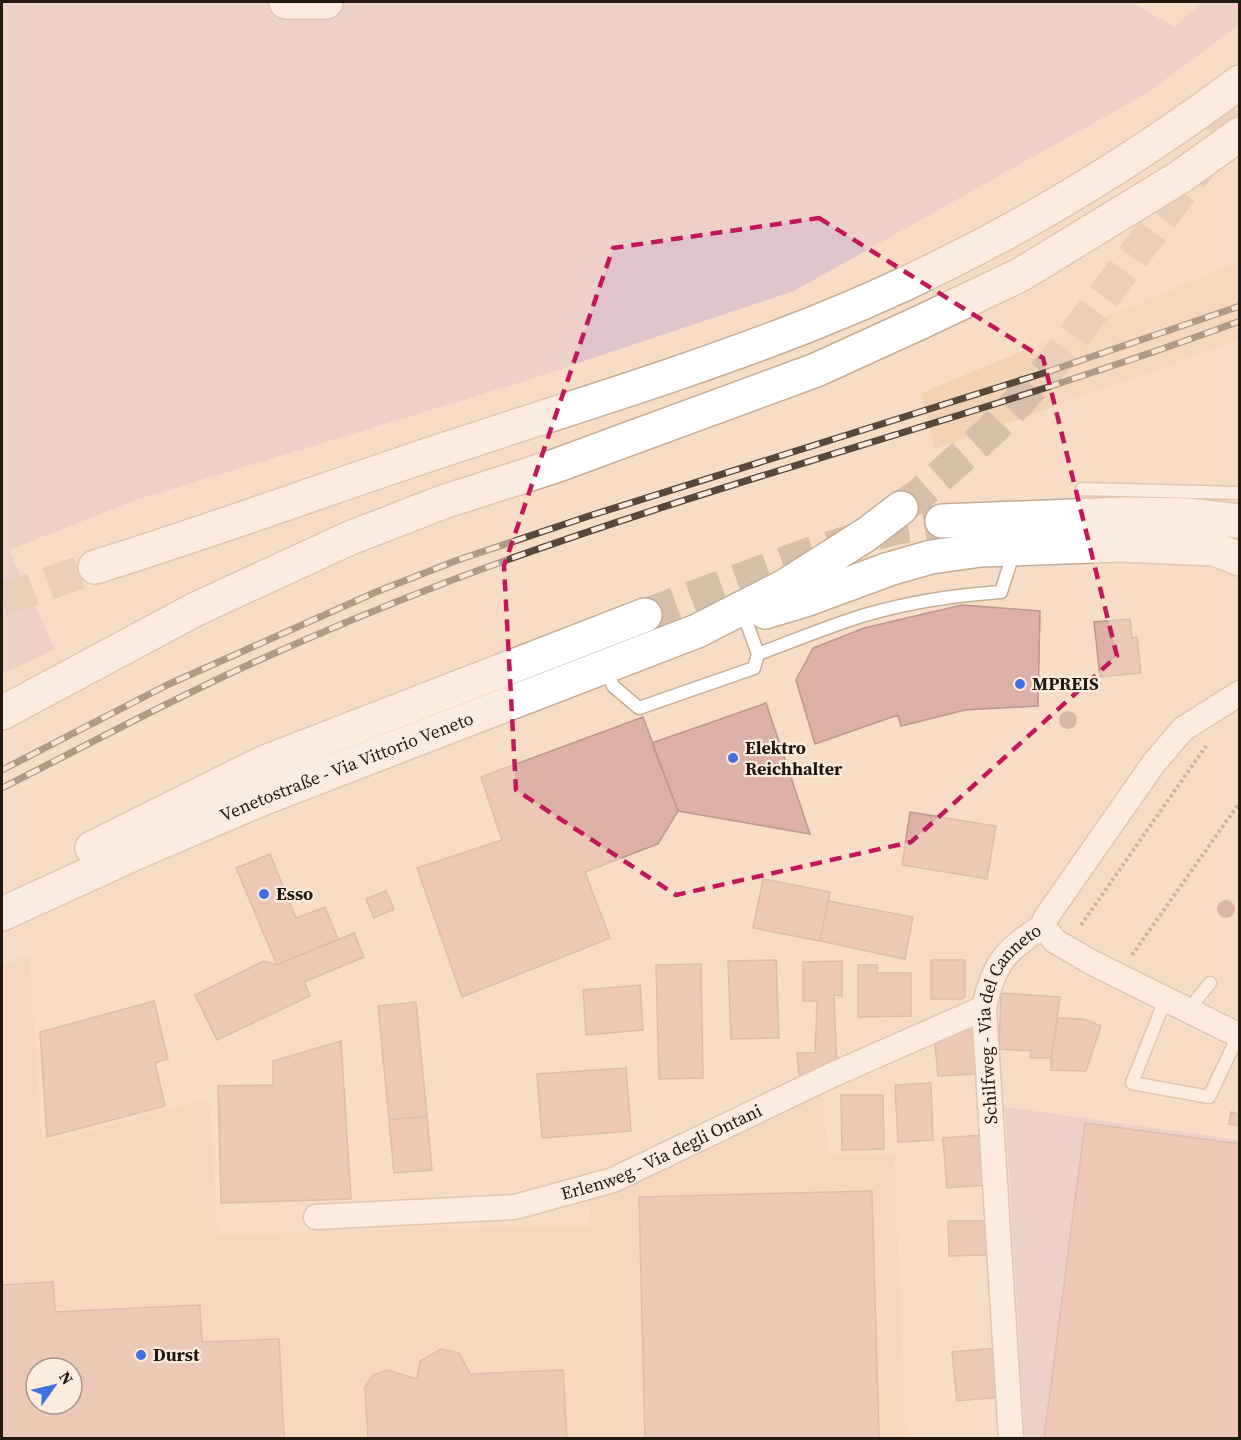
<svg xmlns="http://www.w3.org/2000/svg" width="1241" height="1440" font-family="'Source Serif 4',serif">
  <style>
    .built { fill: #f3d3b5; fill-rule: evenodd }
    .green { fill: #e1c3cb }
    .building { fill: #ddb0a6; stroke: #ba978f; stroke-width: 1.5; fill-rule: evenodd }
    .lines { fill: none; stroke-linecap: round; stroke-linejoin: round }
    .primary-tunnel { stroke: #d7bfaa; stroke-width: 33; stroke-dasharray: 33 16; stroke-linecap: butt }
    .highway-tunnel { stroke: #d7bfaa; stroke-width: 33; stroke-dasharray: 33 16; stroke-linecap: butt }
    .lane-casing { stroke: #c5ac95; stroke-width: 15 }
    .street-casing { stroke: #c5ac95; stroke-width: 27 }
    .secondary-casing { stroke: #c5ac95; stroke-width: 36 }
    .primary-casing { stroke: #c5ac95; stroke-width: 36 }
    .highway-casing { stroke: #c5ac95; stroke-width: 36 }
    .path { stroke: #958372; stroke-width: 4; stroke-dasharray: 3 3; stroke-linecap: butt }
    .lane { stroke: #fff; stroke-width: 12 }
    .street { stroke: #fff; stroke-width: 24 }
    .secondary { stroke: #fff; stroke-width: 33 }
    .primary { stroke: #fff; stroke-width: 33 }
    .highway { stroke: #fff; stroke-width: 33 }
    .rail-casing { stroke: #56493c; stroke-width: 7 }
    .rail { stroke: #fcecde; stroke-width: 4.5; stroke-dasharray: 14; stroke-linecap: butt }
    .tree { fill: #b38786 }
    .marked { fill: none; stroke: #c2185b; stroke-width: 4.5; stroke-dasharray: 12 8; stroke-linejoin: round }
    .poi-dot { fill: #4070e1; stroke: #fcecde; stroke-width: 2 }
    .labels { text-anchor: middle; stroke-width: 4.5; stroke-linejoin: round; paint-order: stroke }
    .poi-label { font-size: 18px; font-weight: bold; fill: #21180f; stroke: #fcecde; text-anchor: start }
    .street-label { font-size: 18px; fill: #21180f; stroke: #fcecde }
  </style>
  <rect width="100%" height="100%" fill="#f7ddc5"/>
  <!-- built -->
  <path class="built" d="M1239 262V340L935 449 921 393Z
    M29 954 42 1143 209 1099 218 1236 352 1230 589 1227 590 1200 822 1093 828 1155H894L906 1438H2V966ZM36 1368H72V1404H36Z"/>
  <!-- green -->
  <path class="green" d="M2 2H1132L1174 27 1202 2H1239V25L1147 93 794 291 509 386 136 500 9 550 55 649 2 674Z
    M1005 1107 1239 1140V1438H1025Z"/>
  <!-- building -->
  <path class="building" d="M962 605 1040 611 1038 706 965 710 901 726 898 715 815 744 796 680 813 648 864 628Z
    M1130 619 1132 638 1137 637 1141 673 1100 677 1094 622Z
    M766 703 810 834 678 811 652 743Z
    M643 717 678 811 658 844 585 872 610 938 462 997 417 868 502 840 481 777Z
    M910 812 996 826 987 879 902 865Z
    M270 854 296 918 325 907 338 939 277 965 236 868Z
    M763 879 830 892 820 941 753 928Z
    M386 891 394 909 374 918 366 899Z
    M828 901 913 917 905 959 820 941Z
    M354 933 364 957 304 982 310 996 217 1040 195 995 264 961 277 965Z
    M776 960 779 1038 731 1039 728 961Z
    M931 960H965V997L962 999H931Z
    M842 961V996L834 995 837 1069 799 1075 797 1053H815L817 1001H803V962Z
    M701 964 703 1078 659 1079 656 965Z
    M858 965H877V973H911V1016L858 1017Z
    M640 985 643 1030 586 1035 583 990Z
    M1001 993 1060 997 1051 1058H1030L1031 1051 999 1049Z
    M154 1001 168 1059 155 1063 165 1106 47 1137 40 1032Z
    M416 1002 427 1116 389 1120 378 1006Z
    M1058 1018 1084 1019 1101 1026 1086 1071 1051 1070V1058Z
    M973 1030 976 1074 938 1076 934 1033Z
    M341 1041 351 1199 221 1203 218 1086 273 1085V1061Z
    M626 1068 631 1131 542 1138 537 1074Z
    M931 1083 933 1140 898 1142 895 1085Z
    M841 1095H883L884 1149 842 1150Z
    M1231 1112 1240 1114V1126L1229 1124Z
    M427 1116 432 1170 394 1173 389 1120Z
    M1085 1123 1240 1144V1438H1044Z
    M982 1135 986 1185 947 1188 943 1138Z
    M872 1191 879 1438H645L639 1197Z
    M948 1221H986L987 1255 949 1256Z
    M53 1282 55 1312 200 1305 202 1342 279 1339 284 1438H2V1285ZM36 1368H72V1404H36Z
    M995 1348 1000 1397 957 1401 952 1352Z
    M441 1349 459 1353 470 1374 563 1370 567 1438H368L365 1387 373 1375 387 1370 417 1379 420 1361Z"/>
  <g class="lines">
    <!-- primary-tunnel -->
    <path class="primary-tunnel" d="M901 508 920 494 993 429 1055 362 1240 112
      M645 615 817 551 893 529 942 521"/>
    <!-- highway-tunnel -->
    <path class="highway-tunnel" d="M2 600 95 567"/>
    <defs>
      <path id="lane" d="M1082 489 1240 493
        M758 654C793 641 829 626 865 615 910 602 955 595 1001 592L1010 564 1009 550
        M605 668 613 686 639 708 754 668 758 654 745 618
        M1165 1000 1132 1083 1209 1097 1238 1036
        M1192 1013 1197 999 1210 983"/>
      <g id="street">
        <path d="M1043 926 1055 941 1091 962 1240 1036"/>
        <path id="s1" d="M316 1217 515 1207 613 1180 832 1075 984 1008"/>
        <path id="s2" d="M1011 1438 984 1008C994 962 1005 951 1043 926L1045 919 1154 763 1183 729 1240 693"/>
      </g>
      <path id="secondary" d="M286 2H326"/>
      <g id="primary">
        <path d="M942 521 1124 514 1188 515 1240 521"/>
        <path d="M765 612 805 600 889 569 931 557 981 550 1121 545 1214 549 1240 559"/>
        <path d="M92 848 263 763 645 615"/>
        <path id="s3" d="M2 914 140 851 264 798 697 631 785 586 867 534 901 508"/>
      </g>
      <path id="highway" d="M95 567C215 530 333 486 452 447 573 407 696 370 814 323 965 263 1110 179 1240 82
        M2 713 196 609 350 538 443 502 555 466 816 370 919 323 1020 275 1180 177 1240 134"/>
    </defs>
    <!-- lane casing -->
    <use href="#lane" class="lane-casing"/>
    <!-- street casing -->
    <use href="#street" class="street-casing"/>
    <!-- secondary casing -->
    <use href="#secondary" class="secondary-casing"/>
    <!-- primary casing -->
    <use href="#primary" class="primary-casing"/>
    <!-- highway casing -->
    <use href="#highway" class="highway-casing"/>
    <!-- path -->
    <path class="path" d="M1081 925 1206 746
      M1132 955 1240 802"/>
    <!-- lane -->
    <use href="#lane" class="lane"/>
    <!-- street -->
    <use href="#street" class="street"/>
    <!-- secondary -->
    <use href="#secondary" class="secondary"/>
    <!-- primary -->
    <use href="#primary" class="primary"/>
    <!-- highway -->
    <use href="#highway" class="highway"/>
    <defs>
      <path id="rail" d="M2 770 167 685 376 592 455 561 589 516 1047 372 1240 306
        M2 788C83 747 163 704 246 666 314 635 384 606 455 579 713 482 981 417 1240 321"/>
    </defs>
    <!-- rail casing -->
    <use href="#rail" class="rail-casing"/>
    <!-- rail -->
    <use href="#rail" class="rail"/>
  </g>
  <!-- trees -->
  <g class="tree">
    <circle cx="1068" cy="720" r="9"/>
    <circle cx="1226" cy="909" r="9"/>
  </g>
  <!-- marked area -->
  <path d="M0 0H1241V1440H0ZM819 218 1043 358 1117 656 911 842 676 895 516 790 504 566 613 248Z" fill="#f7ddc5" fill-opacity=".55" fill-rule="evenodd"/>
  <path class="marked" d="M819 218 1043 358 1117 656 911 842 676 895 516 790 504 566 613 248Z"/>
  <!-- markers -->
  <g class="poi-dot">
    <circle cx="1020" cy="684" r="6"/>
    <circle cx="733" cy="758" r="6"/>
    <circle cx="264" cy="894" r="6"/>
    <circle cx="141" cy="1355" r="6"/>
  </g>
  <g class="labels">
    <!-- poi labels -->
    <g class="poi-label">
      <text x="1032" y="690">MPREIS</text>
      <text x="745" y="754">Elektro<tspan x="745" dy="21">Reichhalter</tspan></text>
      <text x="276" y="900">Esso</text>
      <text x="153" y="1361">Durst</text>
    </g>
    <!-- street labels -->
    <g class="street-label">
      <text dy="6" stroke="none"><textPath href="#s3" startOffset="375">Venetostraße - Via Vittorio Veneto</textPath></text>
      <text dy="6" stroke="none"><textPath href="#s2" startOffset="423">Schilfweg - Via del Canneto</textPath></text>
      <text dy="6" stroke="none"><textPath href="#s1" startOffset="356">Erlenweg - Via degli Ontani</textPath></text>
    </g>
  </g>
  <!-- border -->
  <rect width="1241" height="1440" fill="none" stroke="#21180f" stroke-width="6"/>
  <!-- north arrow -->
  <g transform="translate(54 1386) rotate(56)"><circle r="28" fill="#fcecde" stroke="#a4978b" stroke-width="1.5"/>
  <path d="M0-4.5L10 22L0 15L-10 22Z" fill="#4070e1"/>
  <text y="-9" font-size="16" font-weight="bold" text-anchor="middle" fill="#21180f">N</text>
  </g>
</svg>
